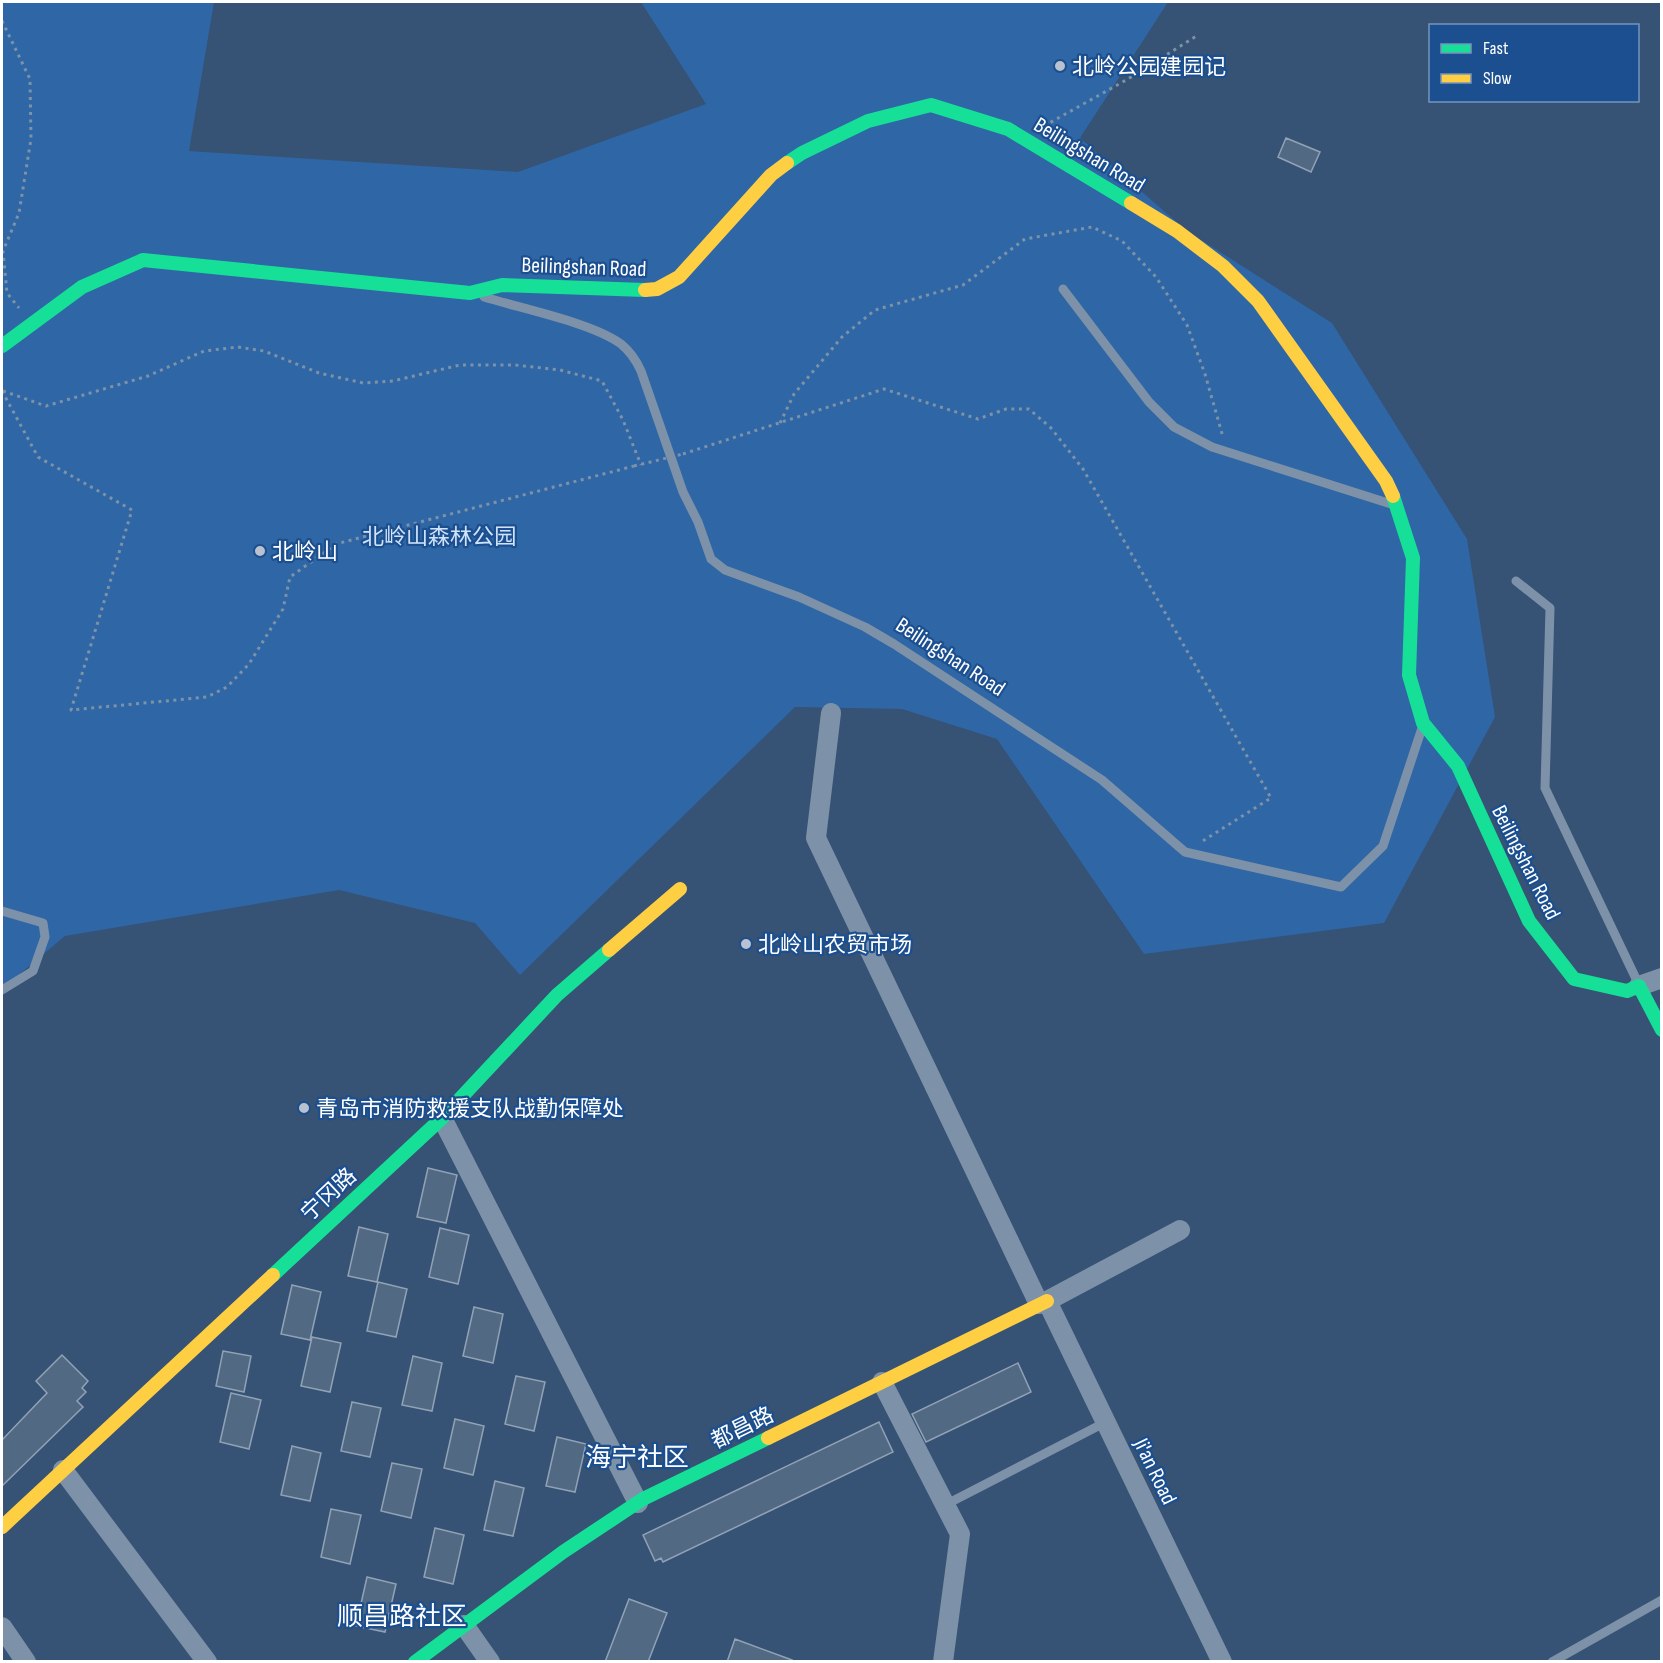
<svg xmlns="http://www.w3.org/2000/svg" width="1663" height="1663" font-family="'Sofia Sans Condensed','Noto Sans SC',sans-serif">
  <style>
    .green { fill: #2f66a5 }
    .building { fill: #526984; stroke: #92a2b6; stroke-width: 1.5 }
    .lines { fill: none; stroke-linecap: round; stroke-linejoin: round }
    .path { stroke: #7d92a8; stroke-width: 3; stroke-dasharray: 3 4.5; stroke-linecap: butt }
    .lane { stroke: #7d92a8; stroke-width: 9 }
    .street { stroke: #7d92a8; stroke-width: 20 }
    .fast { stroke: #16e098; stroke-width: 14 }
    .slow { stroke: #ffcf43; stroke-width: 14 }
    .path-bridge { stroke: #7d92a8; stroke-width: 3; stroke-dasharray: 3 4.5; stroke-linecap: butt }
    .poi-dot { fill: #b9c2ce; stroke: #1b4f8f; stroke-width: 2 }
    .labels { text-anchor: middle; stroke-width: 4.5; stroke-linejoin: round; paint-order: stroke }
    .poi-label { font-size: 22px; fill: #fff; stroke: #1b4f8f; text-anchor: start }
    .street-label { font-size: 22px; fill: #fff; stroke: #1b4f8f }
    .park-label { font-size: 22px; fill: #cfe3fa; stroke: #1b4f8f }
    .quarter-label { font-size: 26px; fill: #fff; stroke: #1b4f8f }
  </style>
  <rect width="100%" height="100%" fill="#365274"/>
  <!-- green -->
  <path class="green" d="M2 2H214L189 151 518 172 706 104 641 2H1168L1080 138 1187 231 1332 323 1467 539 1495 717 1384 923 1144 954 997 739 902 709 795 707 520 975 475 923 339 890 65 936 2 989Z"/>
  <!-- building -->
  <path class="building" d="M1286 138 1320 152 1311 172 1278 157Z
    M428 1168 457 1175 446 1223 417 1217Z
    M359 1227 388 1234 377 1282 348 1276Z
    M440 1228 469 1235 458 1284 429 1277Z
    M378 1282 407 1289 396 1337 367 1331Z
    M292 1285 321 1292 310 1340 281 1334Z
    M474 1307 503 1314 493 1363 463 1356Z
    M312 1337 341 1343 330 1392 301 1386Z
    M223 1351 251 1356 244 1392 216 1386Z
    M62 1355 88 1381 82 1388 86 1392 77 1401 83 1407 2 1486V1440L47 1393 36 1381Z
    M413 1356 442 1363 432 1411 402 1405Z
    M1018 1363 1031 1392 926 1442 912 1414Z
    M516 1376 545 1382 534 1431 505 1424Z
    M231 1393 261 1400 249 1449 220 1442Z
    M352 1402 381 1408 370 1457 341 1451Z
    M455 1419 484 1426 473 1475 444 1468Z
    M879 1422 893 1452 663 1562 661 1558 655 1561 643 1535Z
    M557 1437 586 1444 575 1492 546 1486Z
    M292 1446 321 1453 310 1501 281 1495Z
    M392 1463 422 1469 411 1518 381 1511Z
    M495 1481 524 1488 513 1536 484 1530Z
    M331 1509 361 1515 350 1564 321 1557Z
    M435 1528 464 1535 453 1584 424 1577Z
    M367 1577 396 1584 385 1632 356 1626Z
    M629 1599 667 1613 648 1662H605Z
    M735 1639 792 1660 791 1662H727Z"/>
  <g class="lines">
    <!-- path -->
    <path class="path" d="M2 21 30 79 31 139 19 213 3 251 7 293 19 308
      M1044 126 1128 79 1198 35
      M2 391 38 457 132 510 71 710 207 697 227 687 249 664 283 609 290 577 336 544 634 466
      M3 391 46 406 148 376 204 351 238 347 264 351 319 373 363 383 393 381 460 365H515L560 370 602 381 623 420 641 465
      M780 423 794 394 842 337 875 310 963 285 1025 239 1092 227 1122 241 1156 277 1187 325 1205 374 1223 437
      M683 454 884 389 978 419 1006 409H1029L1051 428 1083 469 1271 798 1201 842"/>
    <!-- lane -->
    <path class="lane" d="M1063 289 1149 402 1174 427 1212 447 1391 504
      M484 297C520 308 593 323 621 344 631 352 636 360 641 371L683 492 698 522 711 559 725 570 799 597 865 627 894 644 1102 780 1185 852 1341 887 1383 846 1422 728
      M1516 581 1550 608 1545 788 1639 985
      M2 911 43 923 45 937 33 971 2 990
      M945 1505 1106 1422
      M1552 1662 1662 1600"/>
    <!-- street -->
    <path class="street" d="M831 713 816 838 1039 1304
      M1639 986 1662 978
      M442 1118 638 1503
      M1180 1230 1047 1301 1222 1662
      M882 1382 960 1534 943 1662
      M63 1470 207 1662
      M464 1625 490 1662
      M2 1627 26 1662"/>
    <!-- fast -->
    <path class="fast" d="M787 163 802 153 868 121 931 105 1008 129 1131 203
      M2 346 82 287 143 260 470 293 502 285 645 290
      M1393 496 1413 558 1409 675 1423 723 1458 766 1529 921 1574 979 1627 991 1639 986 1662 1030
      M273 1275 442 1118 557 995 609 950
      M415 1662 563 1552 643 1499 768 1438"/>
    <!-- slow -->
    <path class="slow" d="M1131 203 1177 231 1223 266 1258 301 1386 481 1393 496
      M645 290 657 289 679 277 771 175 787 163
      M609 950 680 889
      M768 1438 1047 1301
      M2 1527 273 1275"/>
    <!-- path-bridge -->
    <path class="path-bridge" d="M634 466 683 454"/>
  </g>
  <!-- markers -->
  <g class="poi-dot">
    <circle cx="1060" cy="66" r="6"/>
    <circle cx="260" cy="551" r="6"/>
    <circle cx="746" cy="944" r="6"/>
    <circle cx="304" cy="1108" r="6"/>
  </g>
  <g class="labels">
    <!-- poi labels -->
    <g class="poi-label">
      <text x="1072" y="74">北岭公园建园记</text>
      <text x="272" y="559">北岭山</text>
      <text x="758" y="952">北岭山农贸市场</text>
      <text x="316" y="1116">青岛市消防救援支队战勤保障处</text>
    </g>
    <!-- street labels -->
    <g class="street-label">
      <text transform="translate(1090 154) rotate(31)" y="8">Beilingshan Road</text>
      <text transform="translate(584 266) rotate(2)" y="8">Beilingshan Road</text>
      <text transform="translate(951 656) rotate(33)" y="8">Beilingshan Road</text>
      <text transform="translate(1527 862) rotate(63)" y="8">Beilingshan Road</text>
      <text transform="translate(328 1194) rotate(-43)" y="8">宁冈路</text>
      <text transform="translate(742 1427) rotate(-26)" y="8">都昌路</text>
      <text transform="translate(1156 1471) rotate(64)" y="8">Ji'an Road</text>
    </g>
    <!-- park labels -->
    <g class="park-label">
      <text x="439" y="544">北岭山森林公园</text>
    </g>
    <!-- quarter labels -->
    <g class="quarter-label">
      <text x="637" y="1466">海宁社区</text>
      <text x="402" y="1625">顺昌路社区</text>
    </g>
  </g>
  <!-- border -->
  <rect width="1663" height="1663" fill="none" stroke="#ffffff" stroke-width="6"/>
  <!-- legend -->
  <rect x="1429" y="24" width="210" height="78" fill="#1b4f8f" stroke="#7695bc" stroke-width="1.5"/>
  <rect x="1441" y="44" width="30" height="9" fill="#16e098" stroke="#7695bc" stroke-width="1.5"/>
  <text x="1483" y="54" font-size="18" fill="#ffffff">Fast</text>
  <rect x="1441" y="74" width="30" height="9" fill="#ffcf43" stroke="#7695bc" stroke-width="1.5"/>
  <text x="1483" y="84" font-size="18" fill="#ffffff">Slow</text>
</svg>
